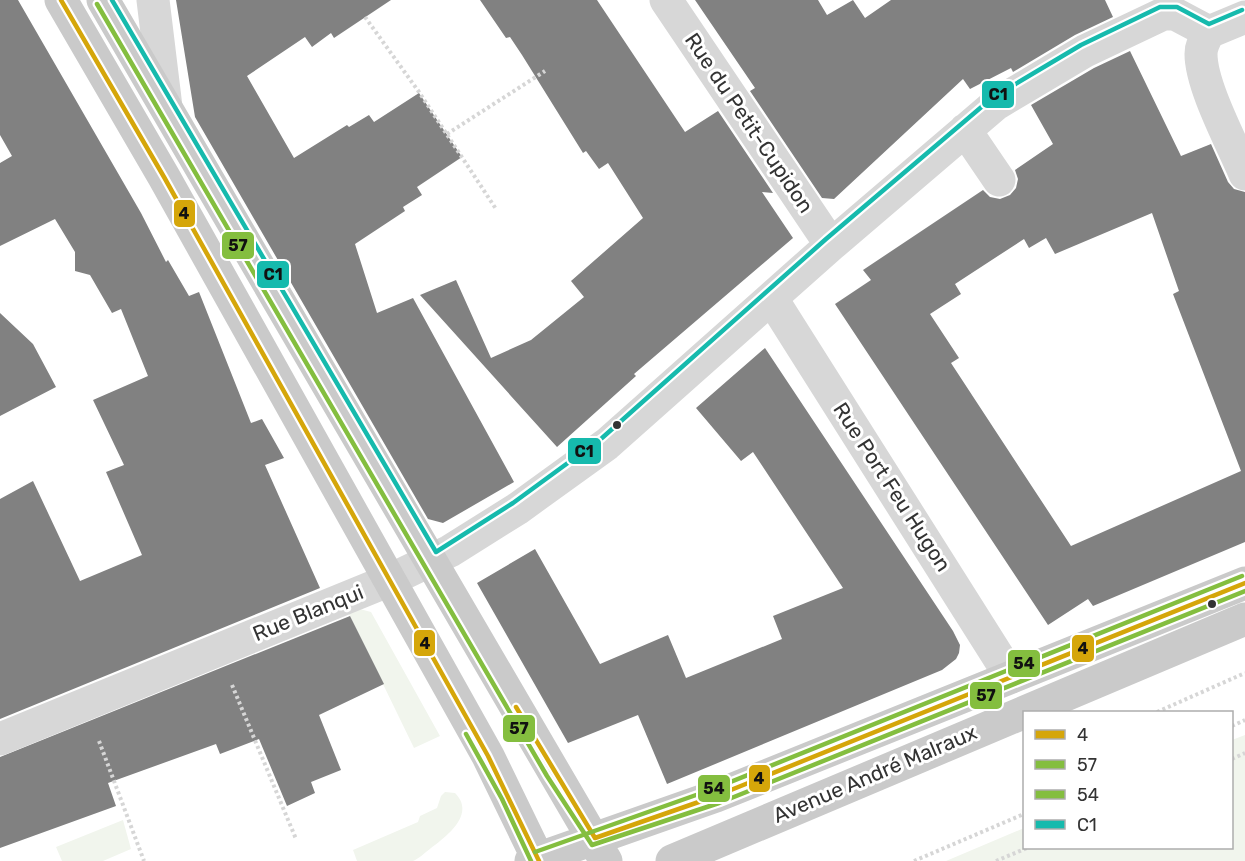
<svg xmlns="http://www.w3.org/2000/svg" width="1245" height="861" font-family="Rubik,sans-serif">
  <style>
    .green { fill: #f1f5ed }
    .building { fill: #818181; fill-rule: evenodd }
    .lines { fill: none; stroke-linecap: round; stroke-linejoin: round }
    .path { stroke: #d6d6d6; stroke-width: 4; stroke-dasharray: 3 3; stroke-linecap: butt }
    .minor { stroke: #d7d7d7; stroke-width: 33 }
    .major { stroke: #cacaca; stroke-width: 33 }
    .bus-1-casing { stroke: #fff; stroke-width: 9 }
    .bus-2-casing { stroke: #fff; stroke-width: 9 }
    .bus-3-casing { stroke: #fff; stroke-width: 9 }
    .bus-4-casing { stroke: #fff; stroke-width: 9 }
    .bus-1 { stroke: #d5a60a; stroke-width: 4.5 }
    .bus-2 { stroke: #84be3f; stroke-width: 4.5 }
    .bus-3 { stroke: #84be3f; stroke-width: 4.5 }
    .bus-4 { stroke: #16baad; stroke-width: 4.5 }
    .bus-dot { fill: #333; stroke: #fff; stroke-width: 2 }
    .labels { text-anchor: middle; stroke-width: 6; stroke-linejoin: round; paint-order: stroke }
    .street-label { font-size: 21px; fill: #333; stroke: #fff }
    .line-badge { stroke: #fff; stroke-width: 2 }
    .pale-badge-label { font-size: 16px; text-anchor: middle; font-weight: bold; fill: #111 }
  </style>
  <rect width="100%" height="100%" fill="#fff"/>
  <!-- green -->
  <path class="green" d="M356 608 371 612 440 736 414 748 348 612Z
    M1245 735V861H946L1024 828V848H1232V740Z
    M445 792 455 793C476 814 447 836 431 848 426 852 417 860 413 861 400 861 372 861 357 861L353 850 418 822 420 816 437 808 441 796Z
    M123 820 131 849 103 861H62L56 847Z"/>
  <!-- building -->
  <path class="building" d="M0 0H18L141 213 166 262 168 260 189 296 199 292 251 423 262 419 284 458 265 465 320 588 0 719V499L33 481 80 581 142 555 106 472 124 465 93 400 148 376 121 309 112 313 90 275 75 271V252L55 219 0 246V163L12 156 0 135Z
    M176 0H391L334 38 331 33 312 47 305 37 247 76 294 158 347 125 349 127 369 115 374 122 419 93 462 157 417 187 422 195 403 207 405 211 355 244 377 313 413 298 514 482 443 523 428 519 195 117Z
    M480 0H597L685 132 718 111 773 193 762 192 793 238 634 374 636 376 557 447 420 295 456 280 491 358 531 340 584 297 571 281 643 218 608 163 599 169 586 151 583 153 522 55 510 37 506 38Z
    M695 0H818L827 15 853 0 865 18 891 0H1105L1113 17 1075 35 1013 72 1011 68 970 89 963 79 834 199 822 198 750 91 755 88Z
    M1130 51 1181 156 1211 144 1228 182 1234 189 1245 192V542L1093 606 1088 599 1048 625 835 304 871 280 863 270 983 190 990 197 1000 199 1010 195 1016 188 1018 179 1015 170 1053 144 1031 105 1094 68ZM1152 213 1179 291 1173 294 1241 471 1071 546 951 363 959 358 930 314 961 294 955 284 1024 239 1029 248 1046 238 1055 254Z
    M0 313 33 344 56 387 0 416Z
    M765 348 953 631 960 645 959 653 956 659 942 670 667 784 638 715 568 743 477 583 535 549 600 664 668 635 686 678 782 639 773 616 843 588 753 452 741 461 696 408Z
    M350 616 384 684 319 715 341 770 311 782 315 793 287 806 259 739 220 754 216 744 108 783 116 806 0 848V757Z"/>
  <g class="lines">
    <!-- path -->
    <path class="path" d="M365 17 419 92 496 209
      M447 134 545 71
      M232 685 296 839
      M1157 712 1245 673
      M1232 726 1245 720
      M99 741 144 861
      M1232 759 1245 753
      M914 861 1024 814
      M996 861 1027 848"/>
    <!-- minor -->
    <path class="minor" d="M153 0 166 107
      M666 0 831 245
      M1209 32C1205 39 1201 45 1201 54 1201 86 1232 143 1245 174
      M1209 32 1245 17
      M965 130 999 180
      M772 299 1011 677
      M0 739 390 580 450 551 517 509 607 444 831 245 996 104 1085 51 1163 14H1175L1209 32"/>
    <!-- major -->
    <path class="major" d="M61 0 164 177 488 756 539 861
      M103 0 606 861
      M531 861 716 796 1245 583
      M672 861 1245 619"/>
    <defs>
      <path id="bus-1" d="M61 0 164 177 488 756 539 861
        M516 707 595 838
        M595 838 716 796 1245 583"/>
      <path id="bus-2" d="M97 4 547 776 592 845 719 803 1245 591
        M466 734 502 799 531 861"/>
      <path id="bus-3" d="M535 852 713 789 1242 576"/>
      <path id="bus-4" d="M112 0 436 552 513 503 602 438 826 239 992 98 1081 45 1160 7H1177L1209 24 1242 10"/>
    </defs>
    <!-- bus-1 casing -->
    <use href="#bus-1" class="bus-1-casing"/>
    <!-- bus-2 casing -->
    <use href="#bus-2" class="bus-2-casing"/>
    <!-- bus-3 casing -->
    <use href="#bus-3" class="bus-3-casing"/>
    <!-- bus-4 casing -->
    <use href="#bus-4" class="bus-4-casing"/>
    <!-- bus-1 -->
    <use href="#bus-1" class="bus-1"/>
    <!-- bus-2 -->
    <use href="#bus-2" class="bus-2"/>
    <!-- bus-3 -->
    <use href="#bus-3" class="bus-3"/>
    <!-- bus-4 -->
    <use href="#bus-4" class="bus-4"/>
  </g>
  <!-- markers -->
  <g class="bus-dot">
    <circle cx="617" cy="425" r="5"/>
    <circle cx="1212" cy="604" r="5"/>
  </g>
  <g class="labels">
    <!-- street labels -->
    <g class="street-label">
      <text transform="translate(749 123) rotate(56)" y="7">Rue du Petit-Cupidon</text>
      <text transform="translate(892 487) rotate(57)" y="7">Rue Port Feu Hugon</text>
      <text transform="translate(308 613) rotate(-22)" y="7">Rue Blanqui</text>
      <text transform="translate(875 774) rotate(-23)" y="7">Avenue André Malraux</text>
    </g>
  </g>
  <g class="line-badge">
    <rect x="981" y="80" width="34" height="29" rx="6" fill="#16baad"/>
    <rect x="173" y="199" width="23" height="29" rx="6" fill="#d5a60a"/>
    <rect x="221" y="231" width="34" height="29" rx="6" fill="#84be3f"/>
    <rect x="256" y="260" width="34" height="29" rx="6" fill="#16baad"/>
    <rect x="567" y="437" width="35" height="28" rx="6" fill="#16baad"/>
    <rect x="413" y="629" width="23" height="28" rx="6" fill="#d5a60a"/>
    <rect x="1071" y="634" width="24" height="29" rx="6" fill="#d5a60a"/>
    <rect x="1007" y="649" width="34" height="29" rx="6" fill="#84be3f"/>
    <rect x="969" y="681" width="34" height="29" rx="6" fill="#84be3f"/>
    <rect x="502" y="714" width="34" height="29" rx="6" fill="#84be3f"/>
    <rect x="748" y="764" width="23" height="29" rx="6" fill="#d5a60a"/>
    <rect x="697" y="774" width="34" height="29" rx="6" fill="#84be3f"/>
  </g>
  <g class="pale-badge-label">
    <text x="998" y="100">C1</text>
    <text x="184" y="219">4</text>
    <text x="238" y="251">57</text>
    <text x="273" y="280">C1</text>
    <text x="584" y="457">C1</text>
    <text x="425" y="649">4</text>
    <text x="1083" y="654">4</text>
    <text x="1024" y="669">54</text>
    <text x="986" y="701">57</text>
    <text x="519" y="734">57</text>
    <text x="759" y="784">4</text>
    <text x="714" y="794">54</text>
  </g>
  <!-- legend -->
  <rect x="1023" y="711" width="210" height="138" fill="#ffffff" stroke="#adadad" stroke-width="1.5"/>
  <rect x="1035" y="730" width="30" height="9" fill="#d5a60a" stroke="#adadad" stroke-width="1.5"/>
  <text x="1077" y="741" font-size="18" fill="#333333">4</text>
  <rect x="1035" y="760" width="30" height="9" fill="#84be3f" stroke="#adadad" stroke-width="1.5"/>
  <text x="1077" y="771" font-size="18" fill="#333333">57</text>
  <rect x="1035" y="790" width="30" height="9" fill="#84be3f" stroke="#adadad" stroke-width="1.5"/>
  <text x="1077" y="801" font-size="18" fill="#333333">54</text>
  <rect x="1035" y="820" width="30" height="9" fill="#16baad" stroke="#adadad" stroke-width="1.5"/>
  <text x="1077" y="831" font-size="18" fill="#333333">C1</text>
</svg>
